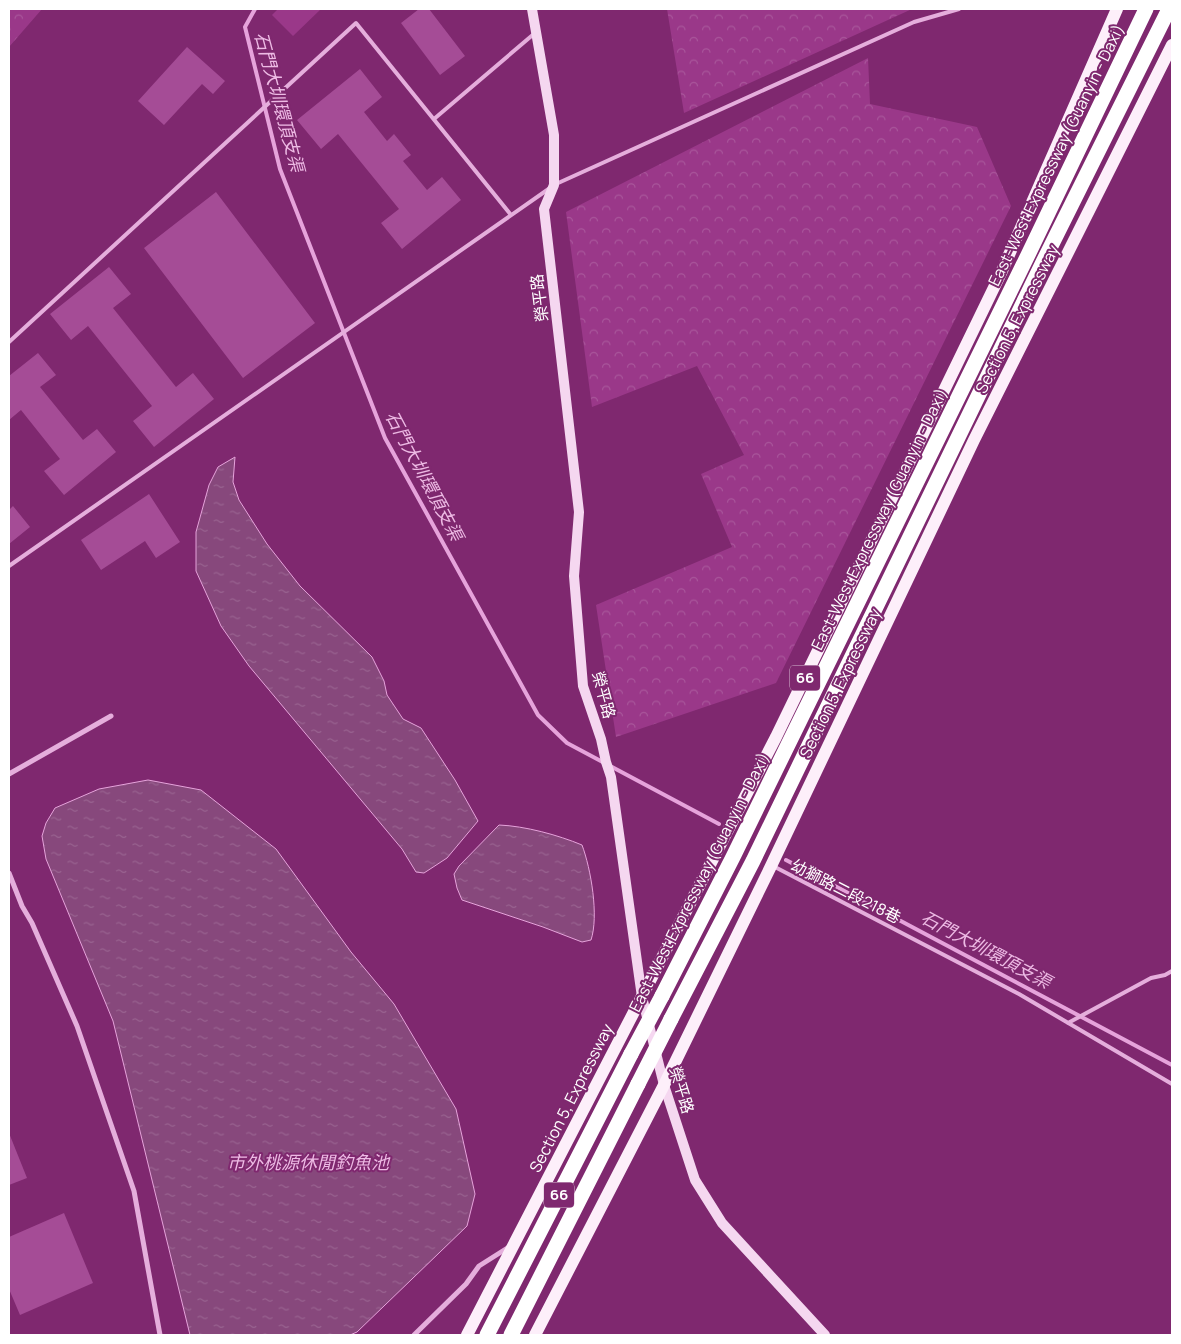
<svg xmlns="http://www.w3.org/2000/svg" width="1181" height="1344" font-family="Manrope,'Noto Sans TC',sans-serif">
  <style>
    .forest { fill: url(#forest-crowns) }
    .green { fill: #9a3889 }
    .water { fill: url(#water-ripples); stroke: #e6a3db }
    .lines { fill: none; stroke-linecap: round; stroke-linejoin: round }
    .stream { stroke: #e6a3db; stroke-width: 4 }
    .building { fill: #a54c96 }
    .lane { stroke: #e5aedc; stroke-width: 4 }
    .street { stroke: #e5aedc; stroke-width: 5 }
    .secondary { stroke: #f5d7f0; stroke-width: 10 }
    .primary { stroke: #fdeffa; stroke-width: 12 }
    .highway { stroke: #fff; stroke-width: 15 }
    .highway-bridge { stroke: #fff; stroke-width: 15 }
    .labels { text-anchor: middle; stroke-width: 4; stroke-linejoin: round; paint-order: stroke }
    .shield { fill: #7f286f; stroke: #d9bed4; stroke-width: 1 }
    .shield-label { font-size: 15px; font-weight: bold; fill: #fff }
    .street-label { font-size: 16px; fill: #fff; stroke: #7f286f }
    .water-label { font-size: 18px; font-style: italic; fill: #edbae4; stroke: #7f286f }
  </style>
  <defs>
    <pattern id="forest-crowns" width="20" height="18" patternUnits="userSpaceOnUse" patternTransform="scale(1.25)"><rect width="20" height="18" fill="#9a3889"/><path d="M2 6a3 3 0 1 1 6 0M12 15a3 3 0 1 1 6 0" fill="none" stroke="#a9569b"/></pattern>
    <pattern id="water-ripples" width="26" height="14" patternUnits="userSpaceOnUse" patternTransform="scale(1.25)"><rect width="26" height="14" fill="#87487c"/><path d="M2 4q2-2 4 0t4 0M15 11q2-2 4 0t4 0" fill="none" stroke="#996390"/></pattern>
  </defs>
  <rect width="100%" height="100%" fill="#7f286f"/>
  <!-- forest -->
  <path class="forest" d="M9 9H42L9 47Z
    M667 9H912L684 113Z
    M868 58 870 104 977 127 1011 206 776 683 616 737 596 605 732 547 701 474 744 455 697 366 592 407 566 212Z"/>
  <!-- green -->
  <path class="green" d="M278 9H321L293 36 272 15Z"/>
  <!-- water -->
  <path class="water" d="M235 457 233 482 239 500 267 544 300 586 372 657 384 681 387 695 403 719 421 728 455 780 478 821 447 858 424 873 416 872 402 849 249 666 221 626 196 571V532L209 485 218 467Z
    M148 780 201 790 276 849 351 952 394 1004 456 1109 475 1194 467 1226 357 1332 350 1335H190L113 1021 46 859 42 836 46 823 55 808 99 789Z
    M499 825C525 826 558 835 582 845 591 869 599 916 591 940L582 942 543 927 462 900 457 888 454 874 459 866Z"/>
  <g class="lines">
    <!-- stream -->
    <path class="stream" d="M255 9 245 27 280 169 385 438 538 715 567 743 719 824
      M786 860 1172 1065"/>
  </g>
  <!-- building -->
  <path class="building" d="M419 9H429L465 56 440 75 401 23Z
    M187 47 225 81 213 94 202 84 164 125 138 101Z
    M360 69 382 97 364 112 387 141 394 134 411 155 403 161 427 190 442 177 461 200 402 249 381 223 399 209 338 134 321 149 297 120Z
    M216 192 315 323 243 378 144 248Z
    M109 267 131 294 113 308 176 387 193 373 214 399 154 447 133 421 152 406 88 326 71 340 50 314Z
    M38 353 56 375 40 387 83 440 97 429 116 452 64 495 44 471 60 459 21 410 9 420V376Z
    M149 494 180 542 156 558 145 541 101 570 81 540Z
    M13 506 30 527 9 544V510Z
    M9 1133 27 1178 9 1185Z
    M64 1213 93 1283 20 1315 9 1289V1237Z"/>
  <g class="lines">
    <!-- lane -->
    <path class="lane" d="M434 119 535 33
      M556 184 914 22 959 9
      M9 342 356 23 511 215
      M9 566 550 188
      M773 866 1019 994 1172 1084
      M1068 1023 1151 978 1165 975 1172 971"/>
    <!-- street -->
    <path class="street" d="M9 774 111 716
      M9 873 22 906 32 923 77 1026 134 1191 160 1335
      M414 1335 466 1284 479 1266 509 1247"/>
    <!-- secondary -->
    <path class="secondary" d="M532 9 554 135V185L544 209 579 512 574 576 583 686 601 739 606 762 611 777 642 997 664 1085 695 1180 722 1223 825 1335"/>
    <!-- primary -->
    <path class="primary" d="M467 1335 776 737 1001 273 1117 9
      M535 1335 664 1085 771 866 974 440 1172 45"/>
    <!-- highway -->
    <path class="highway" d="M662 996 733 857 1028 255 1146 9
      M671 1019 753 861 1043 262 1169 9
      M487 1335 631 1054
      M511 1335 638 1084"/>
    <!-- highway-bridge -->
    <path class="highway-bridge" d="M631 1054 662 996
      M638 1084 671 1019"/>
  </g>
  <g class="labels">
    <!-- shield labels -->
    <g class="shield">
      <rect x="790" y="665.5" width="30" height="25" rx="4"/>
      <rect x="544" y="1182.5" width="30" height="25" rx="4"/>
    </g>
    <g class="shield-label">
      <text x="805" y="683">66</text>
      <text x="559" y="1200">66</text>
    </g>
    <!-- street labels -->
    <g class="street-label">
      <text transform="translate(1056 155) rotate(-64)" y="6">East-West Expressway (Guanyin - Daxi)</text>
      <text transform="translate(539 298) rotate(-97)" y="6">榮平路</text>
      <text transform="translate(1017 319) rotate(-63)" y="6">Section 5, Expressway</text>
      <text transform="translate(879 519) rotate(-64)" y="6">East-West Expressway (Guanyin - Daxi)</text>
      <text transform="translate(840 683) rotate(-64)" y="6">Section 5, Expressway</text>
      <text transform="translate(604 695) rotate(75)" y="6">榮平路</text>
      <text transform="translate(699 882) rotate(-63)" y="6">East-West Expressway (Guanyin - Daxi)</text>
      <text transform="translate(846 891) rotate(27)" y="6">幼獅路二段218巷</text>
      <text transform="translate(682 1090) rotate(73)" y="6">榮平路</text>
      <text transform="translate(571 1098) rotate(-63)" y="6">Section 5, Expressway</text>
    </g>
    <!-- water labels -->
    <g class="water-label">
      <text transform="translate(279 102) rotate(75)" y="6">石門大圳環頂支渠</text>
      <text transform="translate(424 476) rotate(62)" y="6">石門大圳環頂支渠</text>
      <text transform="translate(986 950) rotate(28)" y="6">石門大圳環頂支渠</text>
      <text x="308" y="1169">市外桃源休閒釣魚池</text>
    </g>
  </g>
  <!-- border -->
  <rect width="1181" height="1344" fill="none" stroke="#ffffff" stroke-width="20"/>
</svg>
